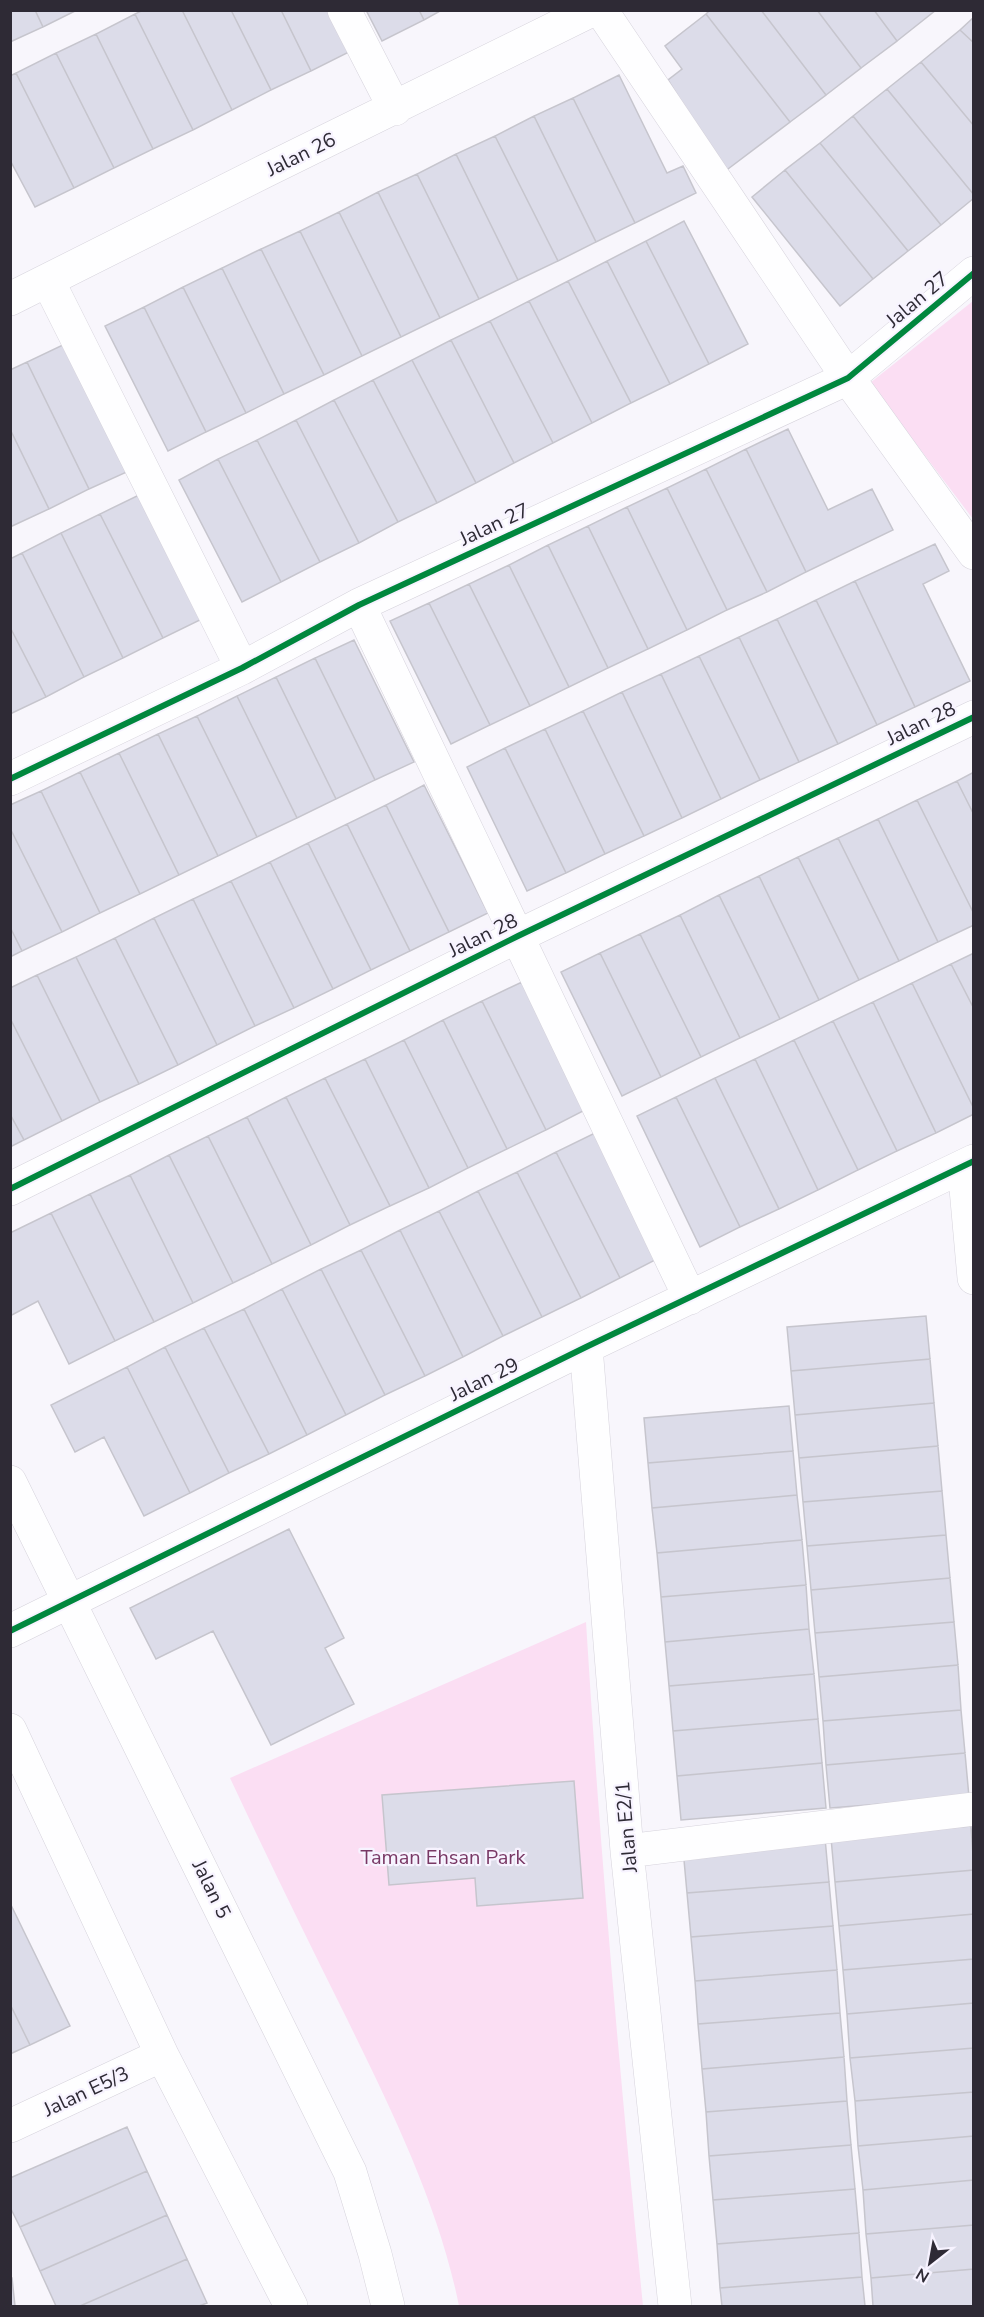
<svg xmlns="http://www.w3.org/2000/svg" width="984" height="2317" font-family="'Nunito Sans',sans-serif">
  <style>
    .green { fill: #fbdef3 }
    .building { fill: #dcdce9; stroke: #c6c5cd; stroke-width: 1.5 }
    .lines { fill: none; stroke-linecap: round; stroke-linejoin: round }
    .minor-casing { stroke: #d6d3dc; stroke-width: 34 }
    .minor { stroke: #fefeff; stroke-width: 33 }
    .cycleway-casing { stroke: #f7f3ff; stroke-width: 10 }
    .cycleway { stroke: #00873e; stroke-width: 6 }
    .labels { text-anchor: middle; stroke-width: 4.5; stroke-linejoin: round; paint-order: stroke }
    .street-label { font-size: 20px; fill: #2e2a35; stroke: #f7f3ff }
    .park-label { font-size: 20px; fill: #793865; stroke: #f7f3ff }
  </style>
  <rect width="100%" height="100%" fill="#f8f6fc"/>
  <!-- green -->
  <path class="green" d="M973 301V519L870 383Z
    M586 1622C600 1851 620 2078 643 2306H459C439 2206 392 2111 347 2019 307 1939 268 1859 230 1778Z"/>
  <!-- building -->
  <path class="building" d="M10 10H35L43 27 10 42Z
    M35 10H77L43 27Z
    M143 10H182L232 110 193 130 135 14Z
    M182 10H231L271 90 232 110Z
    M231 10H281L311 71 271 90Z
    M281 10H330L351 51 311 71Z
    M366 10H419L424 20 382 41Z
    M419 10H442L424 20Z
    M710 10H761L826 95 790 122 706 14Z
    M761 10H817L861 68 826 95Z
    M817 10H874L897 41 861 68Z
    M874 10H936L897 41Z
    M135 14 193 130 153 149 96 34Z
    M706 14 790 122 724 172 668 80 682 69 665 46Z
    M974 17V43L960 30Z
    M960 30 974 43V126L921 62Z
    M96 34 153 149 114 168 56 53Z
    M56 53 114 168 74 188 16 73Z
    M921 62 974 126V195L887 89Z
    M16 73 74 188 35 207 10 160V76Z
    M619 75 667 173 683 166 696 193 635 223 573 98Z
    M887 89 974 195V198L941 225 853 116Z
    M573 98 635 223 596 242 534 116Z
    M534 116 596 242 558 261 495 136Z
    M853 116 941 225 908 251 820 143Z
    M495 136 558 261 518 280 456 154Z
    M820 143 908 251 873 279 785 170Z
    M456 154 518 280 479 299 417 174Z
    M785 170 873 279 840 306 752 197Z
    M417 174 479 299 440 318 378 192Z
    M378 192 440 318 401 337 339 212Z
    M339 212 401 337 362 356 300 231Z
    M684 221 748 344 709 364 646 241Z
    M300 231 362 356 324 375 261 249Z
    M646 241 709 364 670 384 607 261Z
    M261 249 324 375 284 394 222 268Z
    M607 261 670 384 631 403 568 281Z
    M222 268 284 394 246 413 183 287Z
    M568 281 631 403 592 423 529 301Z
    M183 287 246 413 206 432 144 307Z
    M529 301 592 423 553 443 490 321Z
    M144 307 206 432 168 451 105 326Z
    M490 321 553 443 514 463 451 340Z
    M451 340 514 463 476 483 412 360Z
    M67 343 129 471 89 489 27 362Z
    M412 360 476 483 437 503 373 380Z
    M27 362 89 489 49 509 10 429V370Z
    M373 380 437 503 398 522 334 400Z
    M334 400 398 522 359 543 296 420Z
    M296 420 359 543 320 562 257 440Z
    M10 429 49 509 10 527Z
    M788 429 828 510 872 489 893 530 806 572 746 449Z
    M257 440 320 562 281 582 218 459Z
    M746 449 806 572 767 592 706 469Z
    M218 459 281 582 242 602 179 480Z
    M706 469 767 592 727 610 667 488Z
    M667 488 727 610 687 630 627 507Z
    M139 495 202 619 163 638 100 514Z
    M627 507 687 630 648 649 588 526Z
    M100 514 163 638 123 658 61 533Z
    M588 526 648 649 608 668 548 545Z
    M61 533 123 658 84 677 22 553Z
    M935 544 949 571 923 584 970 681 915 707 855 581Z
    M548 545 608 668 569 687 509 565Z
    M22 553 84 677 46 697 10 627V559Z
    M509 565 569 687 530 706 469 584Z
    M855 581 915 707 877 725 816 600Z
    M469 584 530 706 490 725 429 603Z
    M816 600 877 725 838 744 777 619Z
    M429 603 490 725 451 744 390 621Z
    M777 619 838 744 799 762 739 637Z
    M10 627 46 697 10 714Z
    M739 637 799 762 760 780 699 656Z
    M354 640 414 762 375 780 315 658Z
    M699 656 760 780 721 799 661 674Z
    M315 658 375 780 336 799 276 677Z
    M661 674 721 799 682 818 622 692Z
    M276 677 336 799 297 818 237 696Z
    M622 692 682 818 644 836 583 711Z
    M237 696 297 818 257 837 197 716Z
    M583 711 644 836 605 854 545 729Z
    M197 716 257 837 218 856 158 734Z
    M545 729 605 854 566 873 505 748Z
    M158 734 218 856 179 875 119 753Z
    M505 748 566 873 527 891 467 767Z
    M119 753 179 875 140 894 80 772Z
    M80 772 140 894 100 913 41 791Z
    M974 772V815L957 781Z
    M957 781 974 815V914L917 800Z
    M424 785 488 913 449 932 386 805Z
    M41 791 100 913 62 932 10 828V805Z
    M917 800 974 914V925L938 942 878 819Z
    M386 805 449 932 410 951 347 824Z
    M878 819 938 942 899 961 838 838Z
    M347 824 410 951 371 970 308 843Z
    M10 828 62 932 22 951 10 927Z
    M838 838 899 961 859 980 798 857Z
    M308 843 371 970 333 989 270 862Z
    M798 857 859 980 819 1000 759 876Z
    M270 862 333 989 294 1008 231 881Z
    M759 876 819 1000 780 1019 719 895Z
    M231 881 294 1008 255 1026 193 899Z
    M719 895 780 1019 740 1038 680 915Z
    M193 899 255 1026 217 1045 154 918Z
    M680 915 740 1038 701 1057 640 934Z
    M154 918 217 1045 178 1065 115 938Z
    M10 927 22 951 10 957Z
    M640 934 701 1057 661 1077 600 953Z
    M115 938 178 1065 139 1084 76 957Z
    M600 953 661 1077 622 1096 561 972Z
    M974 953V1009L951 964Z
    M76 957 139 1084 100 1102 37 975Z
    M951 964 974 1009V1109L912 983Z
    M37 975 100 1102 62 1121 10 1018V988Z
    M522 982 585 1110 546 1130 482 1001Z
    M912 983 974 1109V1114L936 1133 873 1002Z
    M482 1001 546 1130 507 1149 443 1020Z
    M873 1002 936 1133 897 1151 833 1021Z
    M10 1018 62 1121 24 1140 10 1114Z
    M443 1020 507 1149 468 1168 404 1040Z
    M833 1021 897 1151 858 1170 794 1040Z
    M404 1040 468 1168 429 1188 365 1059Z
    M794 1040 858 1170 818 1190 755 1059Z
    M365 1059 429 1188 390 1206 325 1078Z
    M755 1059 818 1190 779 1209 715 1078Z
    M325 1078 390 1206 350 1225 286 1097Z
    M715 1078 779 1209 740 1227 676 1097Z
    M286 1097 350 1225 311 1245 247 1117Z
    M676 1097 740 1227 700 1247 637 1116Z
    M10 1114 24 1140 10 1147Z
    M247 1117 311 1245 272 1264 208 1136Z
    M595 1133 659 1258 620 1278 556 1152Z
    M208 1136 272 1264 233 1283 169 1155Z
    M556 1152 620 1278 581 1298 517 1172Z
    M169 1155 233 1283 193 1303 130 1175Z
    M517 1172 581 1298 542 1317 478 1191Z
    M130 1175 193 1303 154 1322 90 1194Z
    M478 1191 542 1317 503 1336 439 1211Z
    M90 1194 154 1322 115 1341 51 1213Z
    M439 1211 503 1336 463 1357 400 1230Z
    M51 1213 115 1341 69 1364 38 1301 10 1316V1233Z
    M400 1230 463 1357 425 1376 361 1250Z
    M361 1250 425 1376 385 1395 321 1269Z
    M321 1269 385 1395 346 1415 282 1289Z
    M282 1289 346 1415 307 1435 244 1309Z
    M244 1309 307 1435 269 1454 204 1328Z
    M926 1316 930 1359 791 1371 787 1327Z
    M204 1328 269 1454 229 1473 165 1347Z
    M165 1347 229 1473 190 1493 127 1367Z
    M930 1359 934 1403 795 1415 791 1371Z
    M127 1367 190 1493 144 1516 104 1437 75 1452 51 1405Z
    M934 1403 938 1446 799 1458 795 1415Z
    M789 1406 793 1451 648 1463 644 1418Z
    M938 1446 942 1491 803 1502 799 1458Z
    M793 1451 797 1495 652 1508 648 1463Z
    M942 1491 946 1535 807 1546 803 1502Z
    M797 1495 802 1540 657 1553 652 1508Z
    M289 1529 344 1638 325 1648 354 1704 271 1745 213 1631 156 1659 130 1608Z
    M946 1535 950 1578 811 1590 807 1546Z
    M802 1540 806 1585 661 1597 657 1553Z
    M950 1578 954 1622 815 1633 811 1590Z
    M806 1585 809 1629 665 1642 661 1597Z
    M954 1622 958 1665 819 1677 815 1633Z
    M809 1629 814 1674 669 1686 665 1642Z
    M958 1665 961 1710 823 1721 819 1677Z
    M814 1674 818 1719 673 1731 669 1686Z
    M961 1710 965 1753 826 1765 823 1721Z
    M818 1719 822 1763 677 1776 673 1731Z
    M965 1753 969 1797 830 1808 826 1765Z
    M822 1763 826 1808 681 1820 677 1776Z
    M574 1781 583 1898 477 1906 475 1878 389 1885 382 1795Z
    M971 1826 974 1870 835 1882 831 1838Z
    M825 1838 829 1882 687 1893 683 1849Z
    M974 1870V1914L839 1926 835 1882Z
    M829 1882 833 1926 691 1937 687 1893Z
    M10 1903 70 2026 30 2045 10 2004Z
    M974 1914V1959L843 1970 839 1926Z
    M833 1926 837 1970 695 1981 691 1937Z
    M974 1959V2003L847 2014 843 1970Z
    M837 1970 840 2013 698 2024 695 1981Z
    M974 2003V2048L850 2058 847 2014Z
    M10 2004 30 2045 10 2054Z
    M840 2013 844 2057 702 2069 698 2024Z
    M974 2048V2092L855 2101 850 2058Z
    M844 2057 847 2101 706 2112 702 2069Z
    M974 2092V2136L858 2146 855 2101Z
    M847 2101 851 2145 709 2156 706 2112Z
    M127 2127 147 2171 20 2227 10 2207V2178Z
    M974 2136V2180L863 2190 858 2146Z
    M851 2145 855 2189 713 2200 709 2156Z
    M147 2171 167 2215 40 2271 20 2227Z
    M974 2180V2225L866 2234 863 2190Z
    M855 2189 859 2233 717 2244 713 2200Z
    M167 2215 187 2259 80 2306H56L40 2271Z
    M974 2225V2269L871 2278 866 2234Z
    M859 2233 862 2277 720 2288 717 2244Z
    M187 2259 207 2303 199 2306H80Z
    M974 2269V2306H873L871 2278Z
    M862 2277 865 2306H722L720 2288Z
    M10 2278H12L15 2306H10Z"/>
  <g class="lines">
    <defs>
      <path id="minor" d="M344 10 395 109
        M601 10 848 378 974 553
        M48 281 242 668
        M10 299 267 170 592 10
        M359 605 690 1298
        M10 779 242 668 359 605 848 378 974 273
        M964 1166 974 1278
        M10 1189 518 936 974 717
        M586 1347 627 1851 675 2306
        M10 1482 350 2172 375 2254 388 2306
        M10 1631 586 1347 974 1161
        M10 1730 162 2055 291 2306
        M627 1851 974 1809
        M10 2126 162 2055"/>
    </defs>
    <!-- minor casing -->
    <use href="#minor" class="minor-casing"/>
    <!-- minor -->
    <use href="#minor" class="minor"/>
    <defs>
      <path id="cycleway" d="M10 779 242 668 359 605 848 378 974 273
        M10 1189 518 936 974 717
        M10 1631 586 1347 974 1161"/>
    </defs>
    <!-- cycleway casing -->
    <use href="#cycleway" class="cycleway-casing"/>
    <!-- cycleway -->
    <use href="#cycleway" class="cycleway"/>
  </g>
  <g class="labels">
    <!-- street labels -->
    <g class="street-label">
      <text transform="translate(301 154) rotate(-26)" y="7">Jalan 26</text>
      <text transform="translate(917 299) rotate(-40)" y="7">Jalan 27</text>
      <text transform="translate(494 524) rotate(-25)" y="7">Jalan 27</text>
      <text transform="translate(921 723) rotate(-26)" y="7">Jalan 28</text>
      <text transform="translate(483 935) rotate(-26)" y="7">Jalan 28</text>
      <text transform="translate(484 1379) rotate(-26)" y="7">Jalan 29</text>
      <text transform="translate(626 1827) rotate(-95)" y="7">Jalan E2/1</text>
      <text transform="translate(212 1889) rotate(64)" y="7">Jalan 5</text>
      <text transform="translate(86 2091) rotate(-25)" y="7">Jalan E5/3</text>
    </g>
    <!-- park labels -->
    <g class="park-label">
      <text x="443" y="1864">Taman Ehsan Park</text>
    </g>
  </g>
  <!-- border -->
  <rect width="984" height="2317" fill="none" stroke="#2e2a35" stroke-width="24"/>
  <!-- north arrow -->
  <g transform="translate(930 2263) rotate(211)" stroke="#f7f3ff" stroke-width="4.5" paint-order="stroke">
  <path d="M0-4.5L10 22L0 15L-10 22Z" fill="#2e2a35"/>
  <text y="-9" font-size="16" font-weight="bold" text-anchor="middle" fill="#2e2a35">N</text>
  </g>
</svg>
